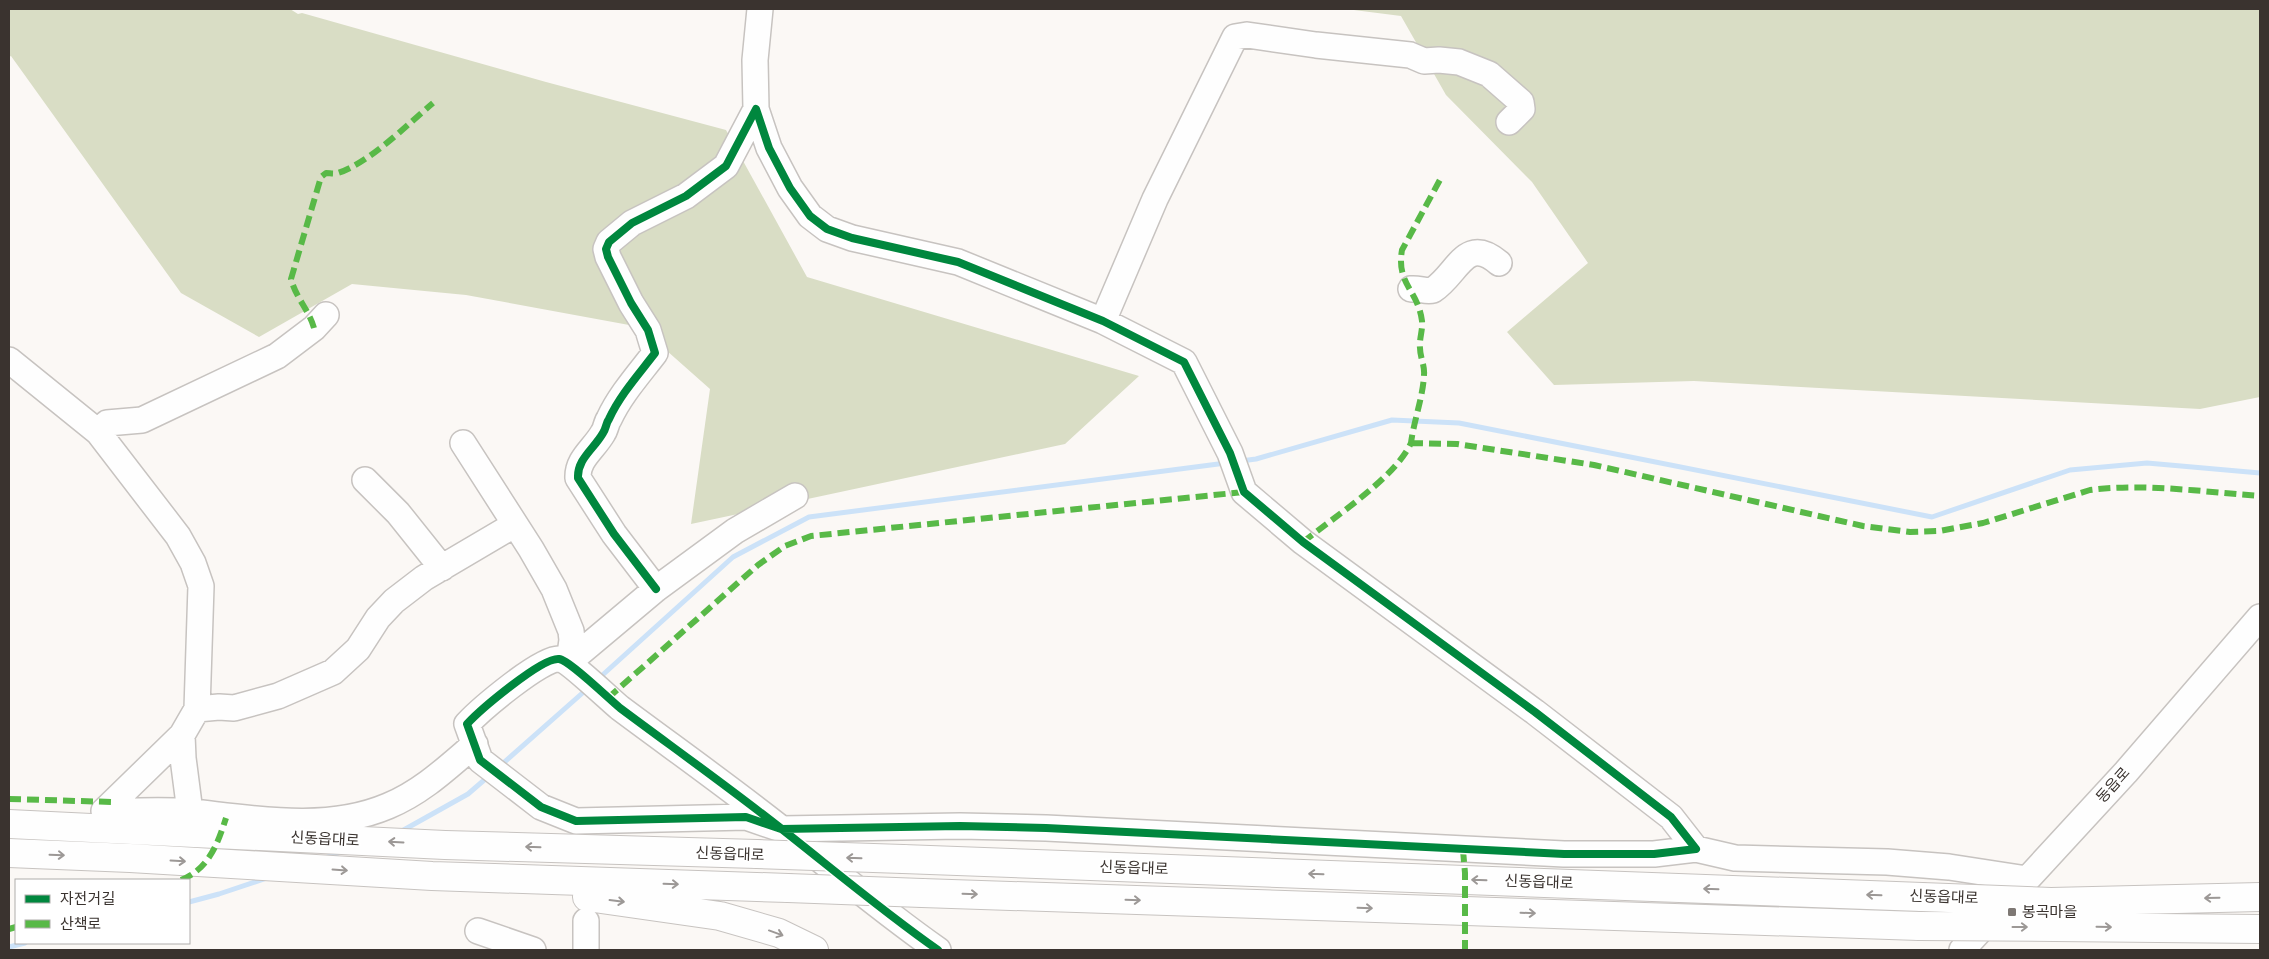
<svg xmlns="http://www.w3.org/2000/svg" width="2269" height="959" font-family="'Archivo Narrow','Noto Sans KR',sans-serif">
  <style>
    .forest { fill: #d9ddc5 }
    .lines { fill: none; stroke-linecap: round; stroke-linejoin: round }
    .stream { stroke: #cce2f8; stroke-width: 5 }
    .minor-casing { stroke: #c7c3c0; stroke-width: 28 }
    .major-casing { stroke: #c7c3c0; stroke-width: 30 }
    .minor { stroke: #fefefe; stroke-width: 25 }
    .major { stroke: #fefefe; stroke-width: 28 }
    .major-bridge-casing { stroke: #c7c3c0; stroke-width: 30; stroke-linecap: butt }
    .major-bridge { stroke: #fefefe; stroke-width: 28 }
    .quiet { stroke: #58b947; stroke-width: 6; stroke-dasharray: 12 6; stroke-linecap: butt }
    .cycleway-casing { stroke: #fff; stroke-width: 11 }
    .cycleway { stroke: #00873e; stroke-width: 8 }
    .oneway { stroke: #9c9896 }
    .poi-dot { fill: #7e7874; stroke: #fff; stroke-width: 2 }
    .labels { text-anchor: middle; stroke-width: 4.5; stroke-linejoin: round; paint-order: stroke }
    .street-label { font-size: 15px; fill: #3a332f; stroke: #fff }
    .poi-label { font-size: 15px; fill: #3a332f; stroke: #fff; text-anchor: start }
  </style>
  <rect width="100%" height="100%" fill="#fbf8f5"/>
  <!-- forest -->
  <path class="forest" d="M9 9H290L298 14 302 13 546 82 726 130 807 277 1139 376 1065 444 691 524 710 389 640 327 466 295 352 284 259 337 181 293 11 56 9 57Z
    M1346 9H2260V397L2200 409 1694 381 1554 385 1507 332 1588 263 1532 182 1446 95 1401 16Z"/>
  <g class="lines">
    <!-- stream -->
    <path class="stream" d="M1241 461 1256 459 1392 420 1459 423 1932 517 2070 470 2147 463 2260 473
      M597 680 733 557 809 517 1226 463
      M500 766 587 689
      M400 832 468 794 490 775
      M325 858 343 851
      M189 902 219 894 267 878
      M9 947 25 943"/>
    <defs>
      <path id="minor" d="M756 109 755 60 760 9
        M1411 289C1419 288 1426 292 1433 290 1458 274 1465 234 1499 263
        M1103 321 1155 199 1235 37 1247 35 1316 45 1410 55 1424 61 1439 60 1459 62 1489 74 1521 102 1522 109 1509 122
        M9 360 98 432 178 536 193 563 201 586 197 709 182 735 104 811
        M98 432 107 423 142 420 277 356 314 328 326 315
        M463 443 531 549 554 589 571 631 572 640 569 662
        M365 480 398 513 442 568
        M656 589 614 534 578 478C577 459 594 449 603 433 606 429 606 423 609 419 620 395 639 374 655 353L648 330 631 303 608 257 606 249 609 242 632 223 686 196 726 166 756 109 769 148 790 188 810 216 827 229 852 238 958 262 1103 321 1184 362 1230 453 1244 492 1303 542 1535 712 1671 817 1696 849 1654 854H1564L1046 828 960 826 781 829 746 817 576 821 541 807 480 760 467 724C480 710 542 657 559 659 569 660 609 699 620 708 675 749 730 788 783 830 835 871 885 913 938 950
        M569 662 656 589 735 531 795 496
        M197 709 219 707 234 708 278 696 333 672 358 649 378 618 394 601 424 578 514 525
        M182 735 183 758 190 812
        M104 811C133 812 163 809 192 812 256 819 327 832 388 806 422 792 448 767 475 744
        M1696 849 1735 858 1887 862 1949 867 2027 879
        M478 931 533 950
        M586 950V921
        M1962 950 2126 772 2260 617"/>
      <path id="major" d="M9 824 445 845 757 854
        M9 853 130 858 432 876 788 888
        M903 859 1922 897
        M922 893 1919 926
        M587 897 720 916 779 933 814 950
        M2051 902 2260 897
        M2055 927 2260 929"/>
    </defs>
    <!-- minor casing -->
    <use href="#minor" class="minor-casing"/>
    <!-- major casing -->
    <use href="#major" class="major-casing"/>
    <!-- minor -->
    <use href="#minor" class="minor"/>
    <!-- major -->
    <use href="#major" class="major"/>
    <defs>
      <path id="major-bridge" d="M757 854 903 859
        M788 888 922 893
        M1922 897 2051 902
        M1919 926 2055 927"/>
    </defs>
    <!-- major-bridge casing -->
    <use href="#major-bridge" class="major-bridge-casing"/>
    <!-- major-bridge -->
    <use href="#major-bridge" class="major-bridge"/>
    <!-- quiet -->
    <path class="quiet" d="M314 328C309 310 296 298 291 279L321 177 326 173C330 173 334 174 338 173 369 163 408 124 433 103
      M1411 443 1457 444 1594 465 1863 526 1910 532 1939 531 1983 523 2090 490C2145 483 2204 492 2260 496
      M1303 542C1334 517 1395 478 1411 443 1414 420 1423 397 1424 375 1425 366 1420 357 1420 348 1419 339 1423 330 1422 321 1418 290 1396 284 1402 250L1442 176
      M608 698 758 565 785 546 811 536 1244 492
      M9 799 114 802
      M1463 850 1465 873V950
      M181 880C209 869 218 843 226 818
      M9 929 16 927"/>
    <defs>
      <path id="cycleway" d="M656 589 614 534 578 478C577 459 594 449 603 433 606 429 606 423 609 419 620 395 639 374 655 353L648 330 631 303 608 257 606 249 609 242 632 223 686 196 726 166 756 109 769 148 790 188 810 216 827 229 852 238 958 262 1103 321 1184 362 1230 453 1244 492 1303 542 1535 712 1671 817 1696 849 1654 854H1564L1046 828 960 826 781 829 746 817 576 821 541 807 480 760 467 724C480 710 542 657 559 659 569 660 609 699 620 708 675 749 730 788 783 830 835 871 885 913 938 950"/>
    </defs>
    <!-- cycleway casing -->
    <use href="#cycleway" class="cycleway-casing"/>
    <!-- cycleway -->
    <use href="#cycleway" class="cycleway"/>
  </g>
  <!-- one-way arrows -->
  <defs><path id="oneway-shaft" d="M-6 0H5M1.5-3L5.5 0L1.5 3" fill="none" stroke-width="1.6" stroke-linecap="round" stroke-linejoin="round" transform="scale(1.25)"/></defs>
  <g class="oneway">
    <use href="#oneway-shaft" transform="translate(396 842) rotate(-177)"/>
    <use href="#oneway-shaft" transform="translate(533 847) rotate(-178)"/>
    <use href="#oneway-shaft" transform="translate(57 855) rotate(2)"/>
    <use href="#oneway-shaft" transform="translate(854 858) rotate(-178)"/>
    <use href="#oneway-shaft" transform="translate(178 861) rotate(3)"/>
    <use href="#oneway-shaft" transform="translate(340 870) rotate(4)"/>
    <use href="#oneway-shaft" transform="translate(1316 874) rotate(-178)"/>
    <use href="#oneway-shaft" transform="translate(1479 880) rotate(-178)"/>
    <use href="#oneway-shaft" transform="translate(671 884) rotate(2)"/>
    <use href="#oneway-shaft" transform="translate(1711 889) rotate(-178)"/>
    <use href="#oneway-shaft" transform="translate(970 894) rotate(2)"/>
    <use href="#oneway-shaft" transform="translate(1874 895) rotate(-178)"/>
    <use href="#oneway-shaft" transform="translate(2212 898) rotate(179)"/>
    <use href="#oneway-shaft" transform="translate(1133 900) rotate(2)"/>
    <use href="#oneway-shaft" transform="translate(617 901) rotate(7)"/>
    <use href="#oneway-shaft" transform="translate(1365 908) rotate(2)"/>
    <use href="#oneway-shaft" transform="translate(1528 913) rotate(2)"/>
    <use href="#oneway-shaft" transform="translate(2020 927)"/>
    <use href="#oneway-shaft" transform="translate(2104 927) rotate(1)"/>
    <use href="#oneway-shaft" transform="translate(776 933) rotate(20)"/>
  </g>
  <!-- markers -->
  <rect class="poi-dot" x="2007" y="907" width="10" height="10" rx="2.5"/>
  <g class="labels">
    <!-- street labels -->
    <g class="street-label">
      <text transform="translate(2113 785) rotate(-48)" y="5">동읍로</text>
      <text transform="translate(325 839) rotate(3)" y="5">신동읍대로</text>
      <text transform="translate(730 854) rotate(2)" y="5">신동읍대로</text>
      <text transform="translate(1134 868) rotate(2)" y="5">신동읍대로</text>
      <text transform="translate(1539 882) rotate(2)" y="5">신동읍대로</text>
      <text transform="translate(1944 897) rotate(2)" y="5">신동읍대로</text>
    </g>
    <!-- poi labels -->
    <g class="poi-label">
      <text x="2022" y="917">봉곡마을</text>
    </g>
  </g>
  <!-- border -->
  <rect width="2269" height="959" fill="none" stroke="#3a332f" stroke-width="20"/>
  <!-- legend -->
  <rect x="15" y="879" width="175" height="65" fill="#ffffff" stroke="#b0adac"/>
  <rect x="25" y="895" width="25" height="8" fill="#00873e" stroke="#b0adac"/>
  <text x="60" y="904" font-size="15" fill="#3a332f">자전거길</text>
  <rect x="25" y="920" width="25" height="8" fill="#58b947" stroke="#b0adac"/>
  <text x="60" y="929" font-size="15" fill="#3a332f">산책로</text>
</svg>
